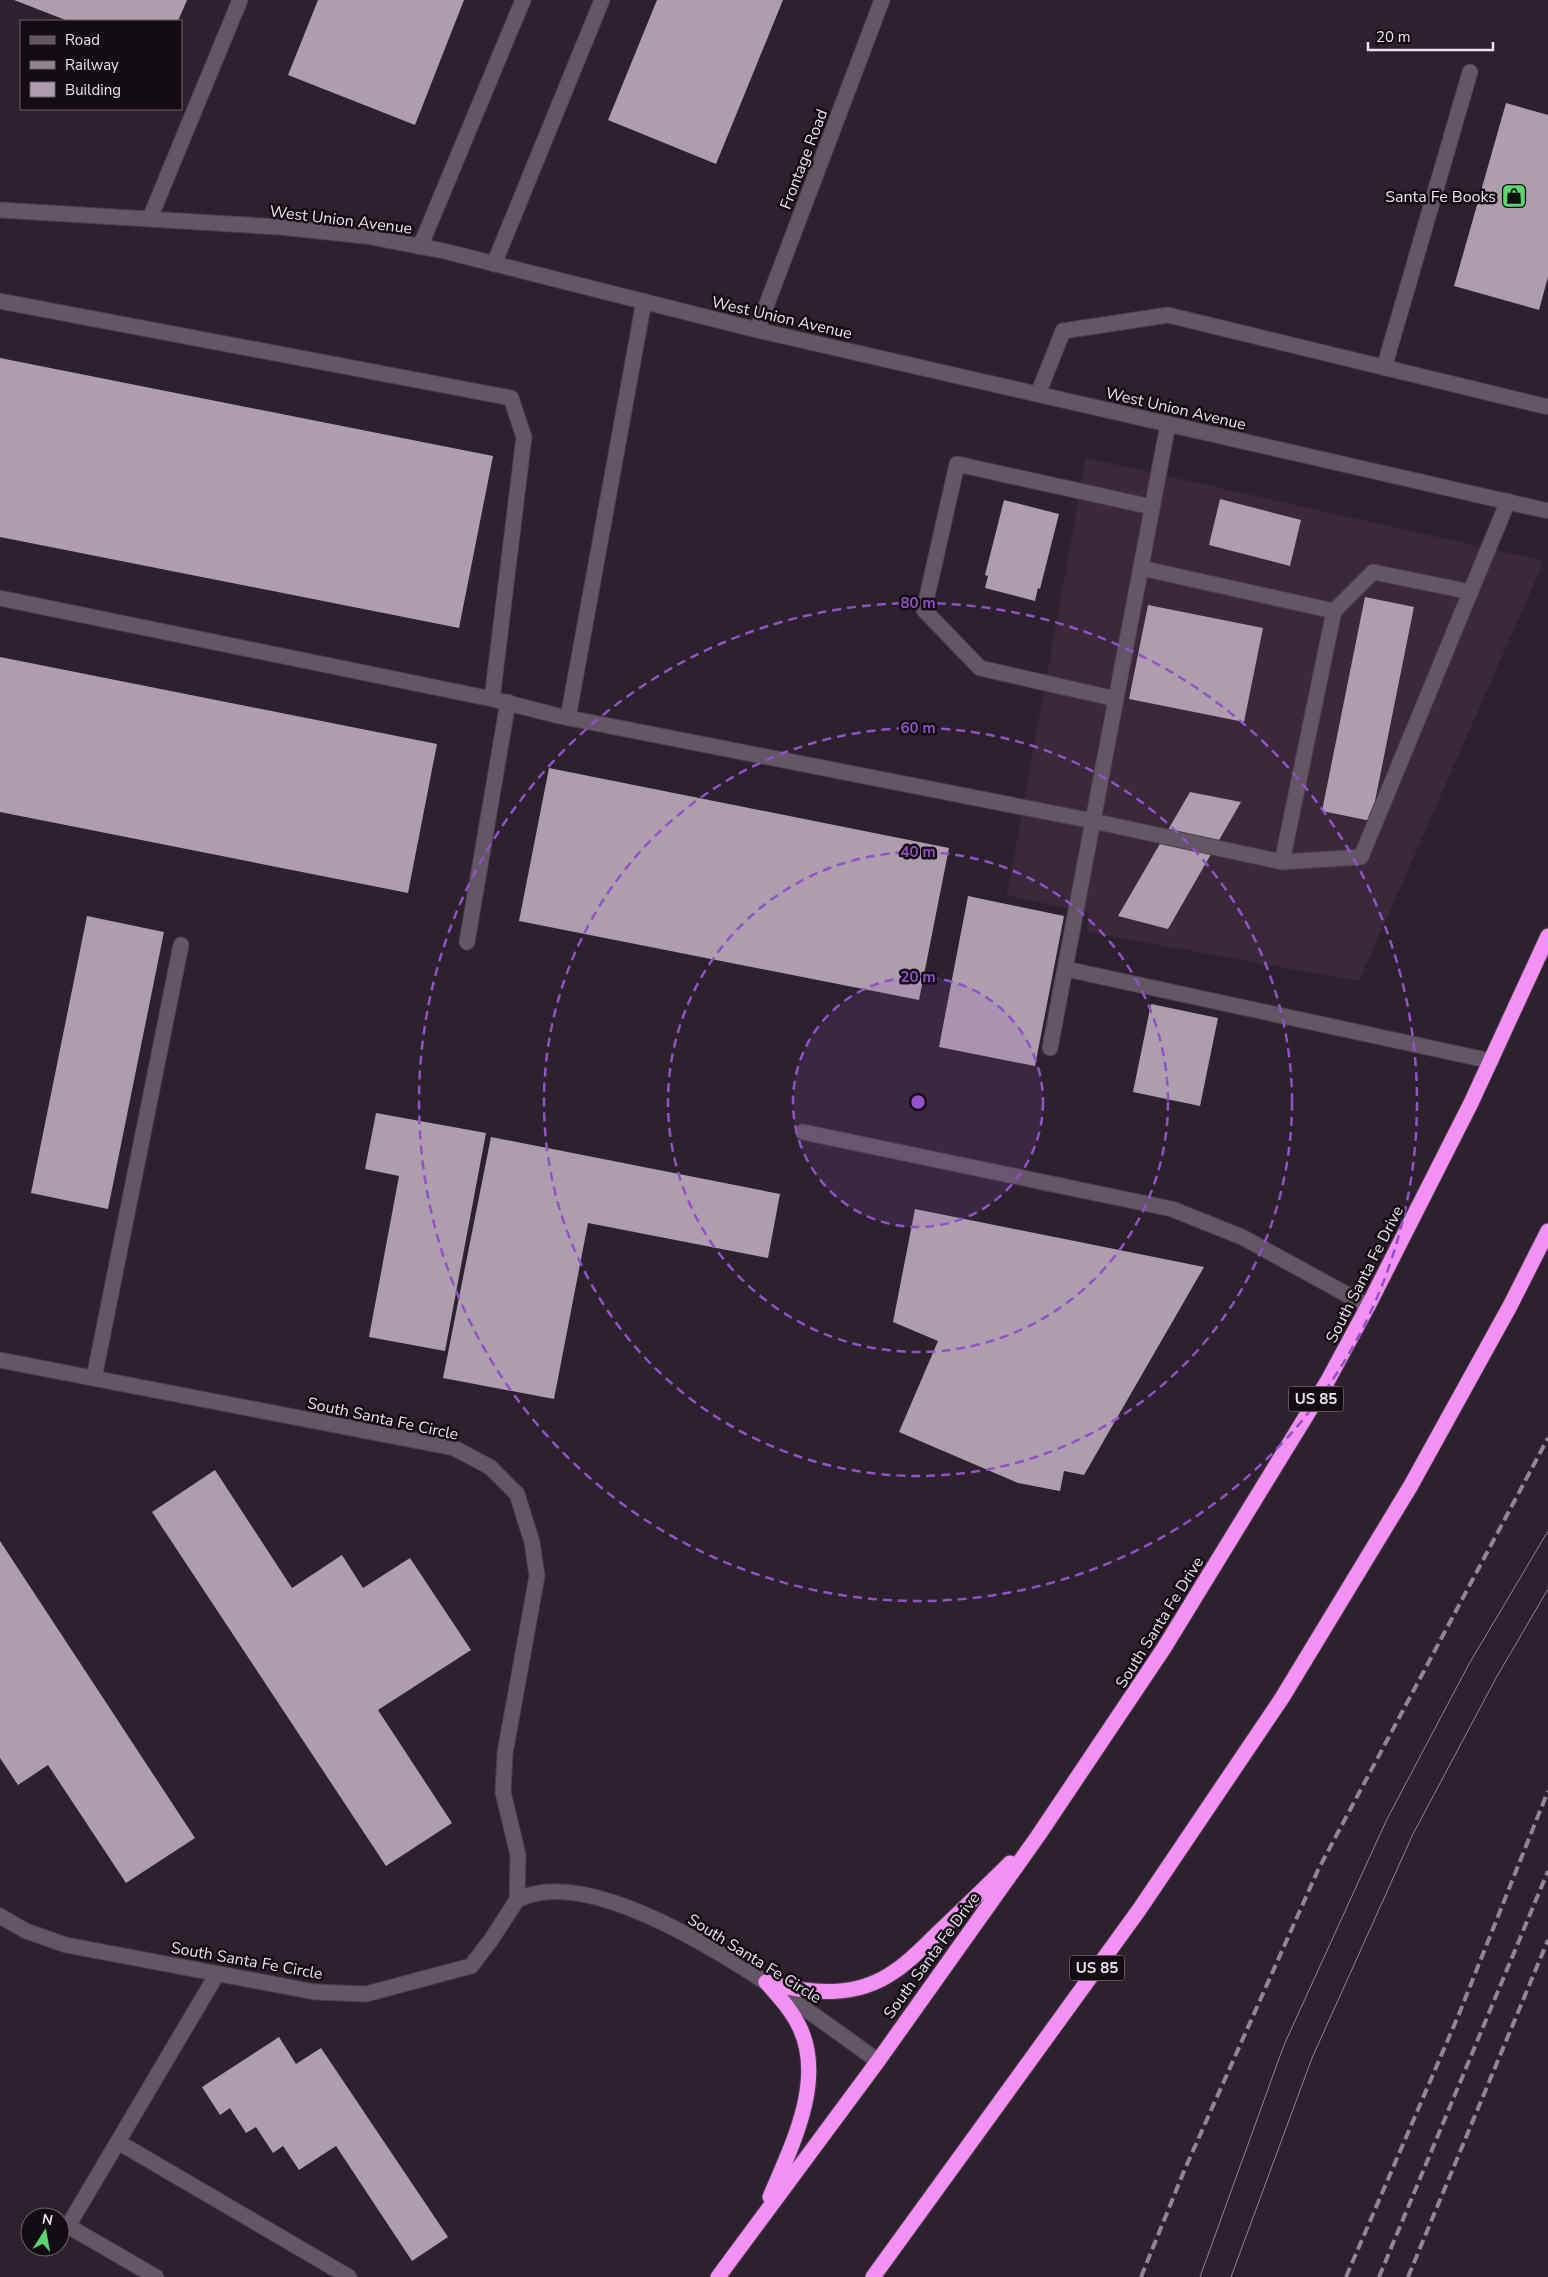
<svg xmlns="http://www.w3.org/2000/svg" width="1548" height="2277" font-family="'Nunito Sans',sans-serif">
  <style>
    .built { fill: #3b283a }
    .building { fill: #ae9dad }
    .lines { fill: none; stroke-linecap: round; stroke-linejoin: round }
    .lane-casing { stroke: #493e49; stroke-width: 17 }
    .street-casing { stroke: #493e49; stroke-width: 17 }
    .secondary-casing { stroke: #493e49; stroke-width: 17 }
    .highway-casing { stroke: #493e49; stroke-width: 17 }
    .lane { stroke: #655665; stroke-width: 15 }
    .street { stroke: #655665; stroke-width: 15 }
    .secondary { stroke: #655665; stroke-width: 15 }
    .highway { stroke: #f290f3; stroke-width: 15 }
    .tram { stroke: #908590; stroke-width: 1 }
    .rail { stroke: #908590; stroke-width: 4; stroke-dasharray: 10 5; stroke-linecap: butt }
    .ring { fill: none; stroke: #9251c8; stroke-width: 2.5; stroke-dasharray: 9 6 }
    .labels { text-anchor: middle; stroke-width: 5; stroke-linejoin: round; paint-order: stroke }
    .shield { fill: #130d13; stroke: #aba3ab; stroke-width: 1 }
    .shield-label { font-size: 15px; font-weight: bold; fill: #ece3ec }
    .street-label { font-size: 16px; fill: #ece3ec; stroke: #130d13 }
    .poi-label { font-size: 16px; fill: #ece3ec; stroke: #130d13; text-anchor: end }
    .centre { fill: #9251c8; stroke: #130d13; stroke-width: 2.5 }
    .ring-label { font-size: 15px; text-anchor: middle; font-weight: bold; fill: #9251c8; stroke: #130d13; stroke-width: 5; stroke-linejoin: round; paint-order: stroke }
  </style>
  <rect width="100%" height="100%" fill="#2e212e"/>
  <!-- built -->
  <path class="built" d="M1086 458 1544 561 1359 981 1087 932 1088 913 1007 895Z"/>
  <!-- building -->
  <path class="building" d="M14 0H187L178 21H68Z
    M318 0H464L415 125 288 75Z
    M657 0H783L716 164 608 120Z
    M1506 103 1548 115V277L1539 310 1454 286Z
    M0 358 493 456 459 628 0 537Z
    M1220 499 1301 520 1290 566 1209 545Z
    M1004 500 1059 514 1040 589 1038 588 1035 601 985 588 988 576 985 575Z
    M1365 597 1414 607 1371 821 1322 811Z
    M1148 605 1263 628 1244 722 1129 699Z
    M0 657 437 744 408 893 0 812Z
    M549 768 949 848 919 1000 519 921Z
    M1190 792 1241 802 1168 929 1118 916Z
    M968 896 1064 916 1035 1066 939 1047Z
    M87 916 164 932 108 1209 31 1193Z
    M1151 1004 1218 1018 1200 1106 1133 1092Z
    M376 1113 486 1133 445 1351 369 1337 399 1176 365 1169Z
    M491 1137 780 1194 768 1258 588 1223 554 1399 443 1378Z
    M915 1209 1204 1267 1084 1475 1064 1471 1060 1491 1018 1483 899 1432 938 1341 893 1322Z
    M215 1470 292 1588 342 1555 363 1588 410 1558 471 1650 378 1710 452 1823 386 1866 152 1512Z
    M0 1541 195 1838 126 1883 48 1765 18 1785 0 1758Z
    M279 2037 296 2064 321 2048 448 2237 412 2261 336 2146 299 2170 283 2146 273 2153 256 2127 246 2133 230 2108 220 2115 202 2087Z"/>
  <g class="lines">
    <defs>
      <path id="lane" d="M150 218 240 0
        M420 247 523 0
        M494 264 602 0
        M0 301 511 398 524 437 492 699
        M1384 368 1470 72
        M1038 394 1063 331 1168 315 1548 407
        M1141 568 1334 611 1373 572 1471 592
        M0 598 492 699 559 716 1093 821 1282 862 1361 857 1508 501
        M1116 699 980 668 924 610 957 464 1152 507
        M568 718 644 301
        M1282 862 1334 611
        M467 942 508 702
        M1066 969 1491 1061
        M1050 1048 1168 424
        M803 1132 1172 1209 1242 1237 1368 1306
        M94 1378 181 945
        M118 2142 349 2277
        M156 2277 68 2226 217 1974"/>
      <path id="street" d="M757 330 882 0
        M0 1360 454 1448 490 1467 517 1494 532 1542 537 1576 505 1753 503 1792 518 1855 517 1900 491 1940 471 1966 366 1994 315 1992 66 1945 26 1931 0 1916
        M517 1900C606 1854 806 2010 878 2061"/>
      <path id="secondary" d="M0 210 280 227 365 236 444 251 757 330 1548 511"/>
      <path id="highway" d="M766 1982C810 1994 856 1999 895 1971 912 1960 926 1944 941 1930 964 1908 987 1886 1010 1863
        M766 1982C779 1997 792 2010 800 2028 825 2082 791 2147 770 2197
        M718 2277 878 2061 1038 1836 1164 1648 1327 1382 1368 1306 1471 1103 1548 936
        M873 2277 1139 1910 1282 1698 1410 1487 1510 1306 1548 1231"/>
    </defs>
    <!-- lane casing -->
    <use href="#lane" class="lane-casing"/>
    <!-- street casing -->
    <use href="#street" class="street-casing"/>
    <!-- secondary casing -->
    <use href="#secondary" class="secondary-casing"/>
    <!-- highway casing -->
    <use href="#highway" class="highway-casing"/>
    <!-- lane -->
    <use href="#lane" class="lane"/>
    <!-- street -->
    <use href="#street" class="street"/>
    <!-- secondary -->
    <use href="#secondary" class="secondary"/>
    <!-- highway -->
    <use href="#highway" class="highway"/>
    <!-- tram -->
    <path class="tram" d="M1200 2277 1284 2045 1387 1819 1469 1664 1548 1531
      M1231 2277 1312 2058 1413 1834 1496 1678 1548 1589"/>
    <!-- rail -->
    <path class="rail" d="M1141 2277 1184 2171 1318 1870 1548 1438
      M1346 2277 1459 2014 1548 1791
      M1379 2277 1548 1871
      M1408 2277 1548 1940"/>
  </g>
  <!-- distance rings -->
  <circle cx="918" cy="1102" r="125" fill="#9251c8" fill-opacity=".12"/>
  <g class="ring">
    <circle cx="918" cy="1102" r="125"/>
    <circle cx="918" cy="1102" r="250"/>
    <circle cx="918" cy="1102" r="374"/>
    <circle cx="918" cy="1102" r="499"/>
  </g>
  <!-- icons -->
  <defs>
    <symbol id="shop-square" viewBox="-11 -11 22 22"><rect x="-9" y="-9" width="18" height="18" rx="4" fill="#5bd56e" stroke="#130d13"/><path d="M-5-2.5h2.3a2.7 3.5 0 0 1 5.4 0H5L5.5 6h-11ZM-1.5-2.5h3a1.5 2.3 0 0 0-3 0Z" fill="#111"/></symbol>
  </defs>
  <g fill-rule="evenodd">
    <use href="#shop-square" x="1500" y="182" width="28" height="28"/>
  </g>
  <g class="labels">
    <!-- shield labels -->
    <g class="shield">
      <rect x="1288.5" y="1386.5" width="55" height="25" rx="4"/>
      <rect x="1069.5" y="1955.5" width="55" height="25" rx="4"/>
    </g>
    <g class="shield-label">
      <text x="1316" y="1404">US 85</text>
      <text x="1097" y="1973">US 85</text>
    </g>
    <!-- street labels -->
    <g class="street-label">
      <text transform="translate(803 159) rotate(-69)" y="6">Frontage Road</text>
      <text transform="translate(341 219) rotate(7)" y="6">West Union Avenue</text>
      <text transform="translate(782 317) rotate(13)" y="6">West Union Avenue</text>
      <text transform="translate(1176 408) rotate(13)" y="6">West Union Avenue</text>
      <text transform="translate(1364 1274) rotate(-63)" y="6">South Santa Fe Drive</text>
      <text transform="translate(383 1418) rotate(12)" y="6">South Santa Fe Circle</text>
      <text transform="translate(1159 1622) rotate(-58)" y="6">South Santa Fe Drive</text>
      <text transform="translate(931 1955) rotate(-54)" y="6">South Santa Fe Drive</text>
      <text transform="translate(755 1958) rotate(32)" y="6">South Santa Fe Circle</text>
      <text transform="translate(247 1960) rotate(10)" y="6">South Santa Fe Circle</text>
    </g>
    <!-- poi labels -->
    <g class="poi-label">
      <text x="1496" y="202">Santa Fe Books</text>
    </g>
  </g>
  <circle cx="918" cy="1102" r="8" class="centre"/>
  <g class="ring-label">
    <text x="918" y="608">80 m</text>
    <text x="918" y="733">60 m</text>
    <text x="918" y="857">40 m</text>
    <text x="918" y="982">20 m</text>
  </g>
  <!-- legend -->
  <rect x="20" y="20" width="162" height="90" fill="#130d13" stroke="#6a636a"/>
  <rect x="30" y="36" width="25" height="8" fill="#655665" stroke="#6a636a"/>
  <text x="65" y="45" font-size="15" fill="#ece3ec">Road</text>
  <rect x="30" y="61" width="25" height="8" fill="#908590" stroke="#6a636a"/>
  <text x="65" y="70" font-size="15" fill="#ece3ec">Railway</text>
  <rect x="30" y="82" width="25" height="15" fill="#ae9dad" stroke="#6a636a"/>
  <text x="65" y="95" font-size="15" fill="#ece3ec">Building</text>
  <!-- north arrow -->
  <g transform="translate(45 2232) rotate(11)"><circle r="24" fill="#130d13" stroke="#6a636a"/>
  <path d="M0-4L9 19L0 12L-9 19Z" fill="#5bd56e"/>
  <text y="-8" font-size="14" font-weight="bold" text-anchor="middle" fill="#ece3ec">N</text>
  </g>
  <!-- scale -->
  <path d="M1368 42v8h125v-8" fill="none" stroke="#ece3ec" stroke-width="2.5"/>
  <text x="1376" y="42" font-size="15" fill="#ece3ec" stroke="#130d13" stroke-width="4" paint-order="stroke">20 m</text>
</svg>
